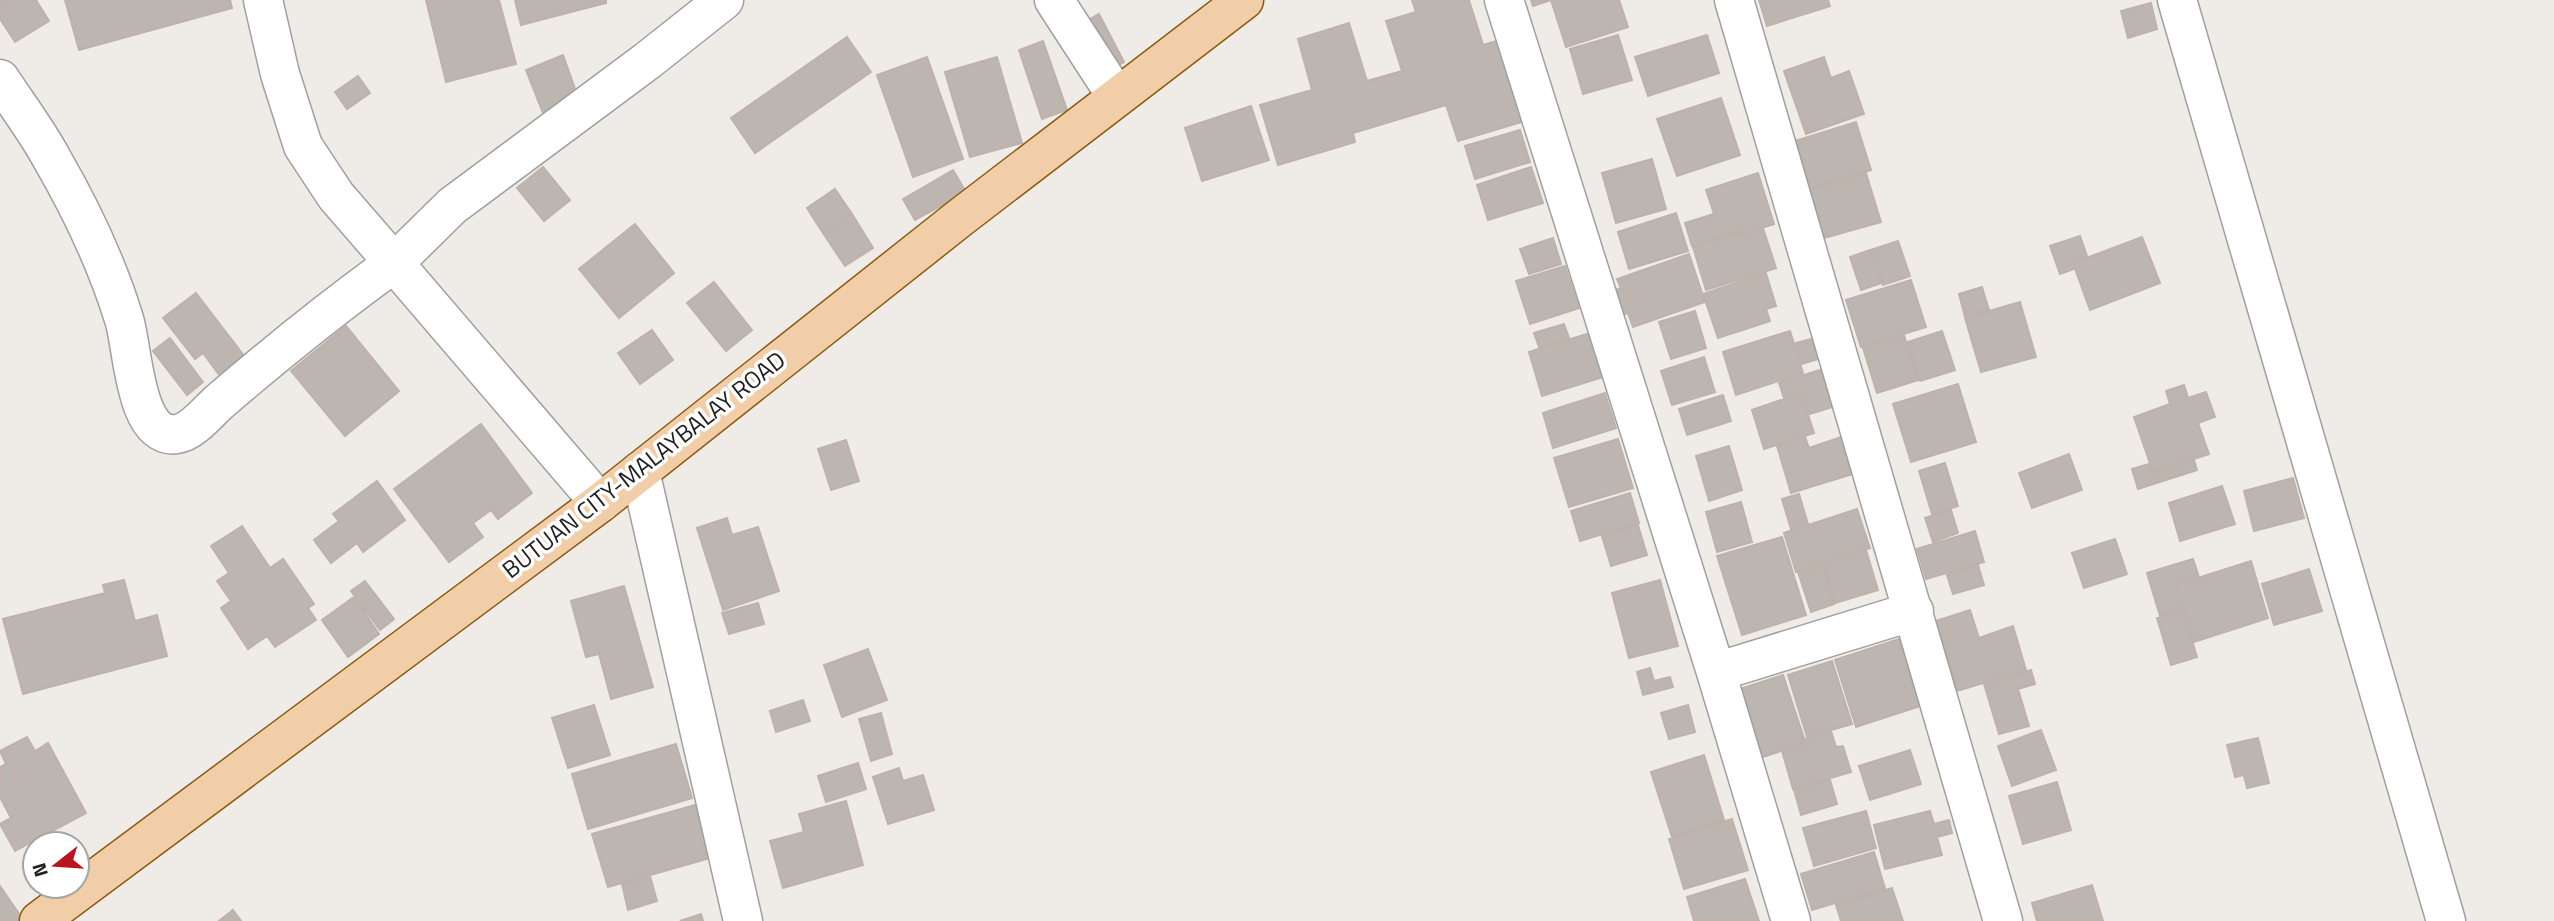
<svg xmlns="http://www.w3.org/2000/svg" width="2554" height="921" font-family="'Titillium Web',sans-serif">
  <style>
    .building { fill: #bcb5b0; stroke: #bfb2ab; stroke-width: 2 }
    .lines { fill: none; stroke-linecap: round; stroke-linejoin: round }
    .minor-casing { stroke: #a0a0a0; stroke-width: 41 }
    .primary-casing { stroke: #8b5a10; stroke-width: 41 }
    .minor { stroke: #fff; stroke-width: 38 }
    .primary { stroke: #f2cea8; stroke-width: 38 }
    .labels { text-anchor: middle; stroke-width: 7; stroke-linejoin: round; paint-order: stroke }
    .street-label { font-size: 24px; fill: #1f1f1f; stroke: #fff }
  </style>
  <rect width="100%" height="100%" fill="#efece7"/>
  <!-- building -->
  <path class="building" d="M0 0H36L49 21 15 42 0 19Z
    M65 0H230L232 8 79 50Z
    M426 0H499L516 64 446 82Z
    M515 0H606V3L521 25Z
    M1412 0H1469L1483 45 1500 40 1525 121 1458 141 1446 105 1353 133 1355 142 1278 165 1260 105 1312 90 1298 39 1349 23 1367 81 1402 71 1386 21 1416 12Z
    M1531 0H1619L1628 27 1566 47 1551 0 1533 6Z
    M1759 0H1828L1830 6 1767 26Z
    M2151 3 2157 29 2128 38 2121 11Z
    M1099 14 1124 62 1091 79 1066 33Z
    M1618 35 1632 80 1583 94 1570 49Z
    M1707 35 1719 73 1648 96 1635 57Z
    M847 37 871 72 755 153 731 118Z
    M1043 41 1067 110 1042 119 1019 50Z
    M563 55 579 100 543 113 526 70Z
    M927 57 963 159 913 177 877 75Z
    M997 57 1022 143 970 157 945 72Z
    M1824 57 1831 78 1849 71 1864 114 1806 134 1784 71Z
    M358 76 370 93 347 109 335 92Z
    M1721 98 1740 155 1677 176 1657 119Z
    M1251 106 1269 160 1202 181 1185 128Z
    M1856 122 1871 170 1804 190 1789 143Z
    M1520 130 1530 162 1475 179 1465 146Z
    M1652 159 1666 209 1616 223 1602 173Z
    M543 167 570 200 544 221 517 188Z
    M1531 167 1543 203 1488 220 1477 185Z
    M953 170 966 192 915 220 903 199Z
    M1758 173 1774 224 1743 234 1742 230 1692 246 1685 223 1714 214 1706 190Z
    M1866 173 1881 222 1824 238 1809 190Z
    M835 189 852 214 823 233 807 208Z
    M1676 213 1688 251 1629 269 1618 232Z
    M852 214 873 248 845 266 823 233Z
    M635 224 674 273 619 318 579 269Z
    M1763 228 1776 268 1706 290 1693 247 1742 232 1743 235Z
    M2080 236 2087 256 2071 262 2074 269 2060 274 2050 246Z
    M2142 237 2160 283 2090 310 2073 263Z
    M1553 238 1561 264 1529 274 1520 249Z
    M1898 241 1910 276 1883 285 1871 250Z
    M1870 250 1882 283 1861 290 1850 257Z
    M1689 254 1705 302 1633 327 1628 313 1616 317 1608 293 1621 288 1617 279Z
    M1565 266 1579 308 1530 324 1516 281Z
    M1766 273 1776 306 1766 309 1770 321 1718 338 1703 294Z
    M1911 280 1926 327 1861 347 1846 300Z
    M714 282 752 330 726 351 687 303Z
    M1982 287 1989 310 1965 317 1959 294Z
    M196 293 245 357 220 376 203 353 195 359 163 318Z
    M2020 302 2036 357 1981 372 1965 318Z
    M1695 311 1706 348 1671 359 1659 322Z
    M1564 324 1569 338 1539 347 1534 333Z
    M346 326 399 391 345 436 291 371Z
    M652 330 673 360 640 384 618 353Z
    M1790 331 1803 373 1736 395 1723 352Z
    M1942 331 1955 370 1920 381 1908 342Z
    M1590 333 1603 377 1542 396 1529 352Z
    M1904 335 1918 380 1877 393 1863 348Z
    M170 338 203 382 187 395 153 351Z
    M1811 339 1818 359 1802 364 1796 343Z
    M1704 357 1715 392 1672 405 1661 371Z
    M1826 368 1838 405 1810 414 1802 391 1784 398 1779 383Z
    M1958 384 1976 442 1911 462 1893 404Z
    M2184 385 2188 398 2206 392 2215 417 2198 423 2209 454 2153 472 2134 417 2170 404 2166 391Z
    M1605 393 1616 428 1553 448 1543 413Z
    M1801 393 1814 433 1764 449 1752 410Z
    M1723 395 1731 421 1687 435 1679 409Z
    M481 424 532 493 498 519 491 510 473 523 483 537 449 562 394 489Z
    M1847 435 1859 472 1791 493 1777 446 1805 437 1809 448Z
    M1618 439 1633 488 1569 507 1554 458Z
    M846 440 859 481 831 490 818 449Z
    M1729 446 1742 490 1709 501 1696 456Z
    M2069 454 2082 490 2032 508 2019 473Z
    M2194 460 2197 470 2138 489 2132 469 2149 464 2152 474Z
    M1945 463 1958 506 1932 514 1919 471Z
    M2293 478 2304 518 2254 531 2244 491Z
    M377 481 405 520 363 552 357 543 331 563 314 540 339 521 333 514Z
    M2222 486 2235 524 2180 541 2169 503Z
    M1630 493 1639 523 1580 541 1571 511Z
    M1799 494 1808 524 1791 529 1782 499Z
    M1741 502 1752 542 1717 552 1706 512Z
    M1857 509 1870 548 1796 572 1784 533Z
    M1951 510 1958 533 1933 542 1925 518Z
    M727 518 732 535 758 527 779 591 723 610 697 528Z
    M1638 525 1647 555 1611 566 1602 536Z
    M242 526 270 568 283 559 314 604 308 608 316 620 275 647 267 636 248 649 221 608 231 601 217 581 229 573 211 546Z
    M1975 531 1984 562 1926 579 1917 549Z
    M1782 537 1806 615 1742 635 1717 556Z
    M2115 539 2127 574 2084 588 2072 553Z
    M1866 550 1878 590 1835 603 1823 564Z
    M2193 559 2199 577 2175 585 2183 609 2160 616 2147 573Z
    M2251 561 2268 618 2194 642 2176 585Z
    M1822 565 1834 604 1811 612 1798 572Z
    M1978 565 1984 585 1953 594 1947 575Z
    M2309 569 2322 611 2274 625 2262 584Z
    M124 580 135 621 157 615 167 656 23 694 3 619 105 593 103 585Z
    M1660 580 1678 646 1629 658 1612 593Z
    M365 581 394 619 380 630 351 591Z
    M624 586 653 687 611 699 599 654 586 657 571 601Z
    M354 597 379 634 348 657 322 620Z
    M758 603 764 624 729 634 722 613Z
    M1970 610 1979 638 2013 626 2026 670 1957 691 1936 621Z
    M2183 610 2197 657 2171 665 2157 618Z
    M1899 639 1920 706 1856 727 1835 660Z
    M868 649 887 700 842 717 824 665Z
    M1832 661 1852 724 1807 737 1788 675Z
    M1650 668 1654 681 1670 677 1673 687 1643 695 1637 672Z
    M2031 670 2035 684 2018 689 2029 726 1999 734 1984 684Z
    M1783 675 1804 738 1801 739 1802 744 1763 757 1740 689Z
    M803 700 810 721 776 732 770 711Z
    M594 705 610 755 568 768 552 718Z
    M1688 705 1695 732 1669 739 1661 713Z
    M881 713 892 754 871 761 859 719Z
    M2041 730 2056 770 2012 786 1998 746Z
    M1831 731 1836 747 1843 746 1851 772 1793 789 1782 751 1803 745 1802 740Z
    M27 737 35 751 48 743 86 813 15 851 0 824 11 818 0 797V767L6 764 0 751Z
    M2258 738 2269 783 2247 788 2244 775 2235 777 2227 745Z
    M676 744 692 798 588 829 572 774Z
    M1910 750 1921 784 1870 800 1859 766Z
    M1704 755 1724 820 1672 837 1651 772Z
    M858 763 866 789 826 802 818 776Z
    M899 768 903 781 923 775 934 810 888 824 873 777Z
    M1830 780 1837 804 1801 815 1794 790Z
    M2057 782 2071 830 2023 844 2009 796Z
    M846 801 863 865 783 888 770 841 804 832 799 814Z
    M695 805 710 858 608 887 592 834Z
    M1866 811 1876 848 1814 866 1803 828Z
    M1930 811 1934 824 1949 820 1952 833 1937 837 1942 855 1885 869 1874 825Z
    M1732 819 1748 870 1684 889 1669 839Z
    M1874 852 1885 888 1812 910 1801 874Z
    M650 876 657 901 628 910 622 884Z
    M1745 879 1759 921H1694L1687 897Z
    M2092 885 2103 921H2037L2032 903Z
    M0 886 24 921H0Z
    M1892 888 1903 921H1841L1836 905Z
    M233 910 241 921H219Z
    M701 914 703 921H680Z"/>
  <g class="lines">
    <defs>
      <path id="minor" d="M1054 0 1117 97
        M1504 0 1716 672 1791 921
        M1734 0 2003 921
        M2177 0 2446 921
        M0 79C17 105 37 131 52 159 81 209 107 264 124 319 133 346 134 441 177 434 192 432 208 412 219 402 276 353 333 307 394 263L336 196 303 146 280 74 263 0
        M640 471 743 921
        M600 503 394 263 452 206 647 61 724 0
        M1716 672 1914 611"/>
      <path id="primary" d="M39 921 600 503 961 217 1244 0"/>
    </defs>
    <!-- minor casing -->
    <use href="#minor" class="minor-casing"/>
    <!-- primary casing -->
    <use href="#primary" class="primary-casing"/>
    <!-- minor -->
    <use href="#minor" class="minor"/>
    <!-- primary -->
    <use href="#primary" class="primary"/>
  </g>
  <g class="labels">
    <!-- street labels -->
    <g class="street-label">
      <text transform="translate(644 465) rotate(-38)" y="8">BUTUAN CITY-MALAYBALAY ROAD</text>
    </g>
  </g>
  <!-- north arrow -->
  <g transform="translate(56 865) rotate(253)"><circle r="33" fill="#ffffff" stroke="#a5a5a5" stroke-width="2"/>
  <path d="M0-5L12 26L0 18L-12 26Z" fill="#b91520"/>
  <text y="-10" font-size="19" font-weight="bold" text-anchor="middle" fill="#1f1f1f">N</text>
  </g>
</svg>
